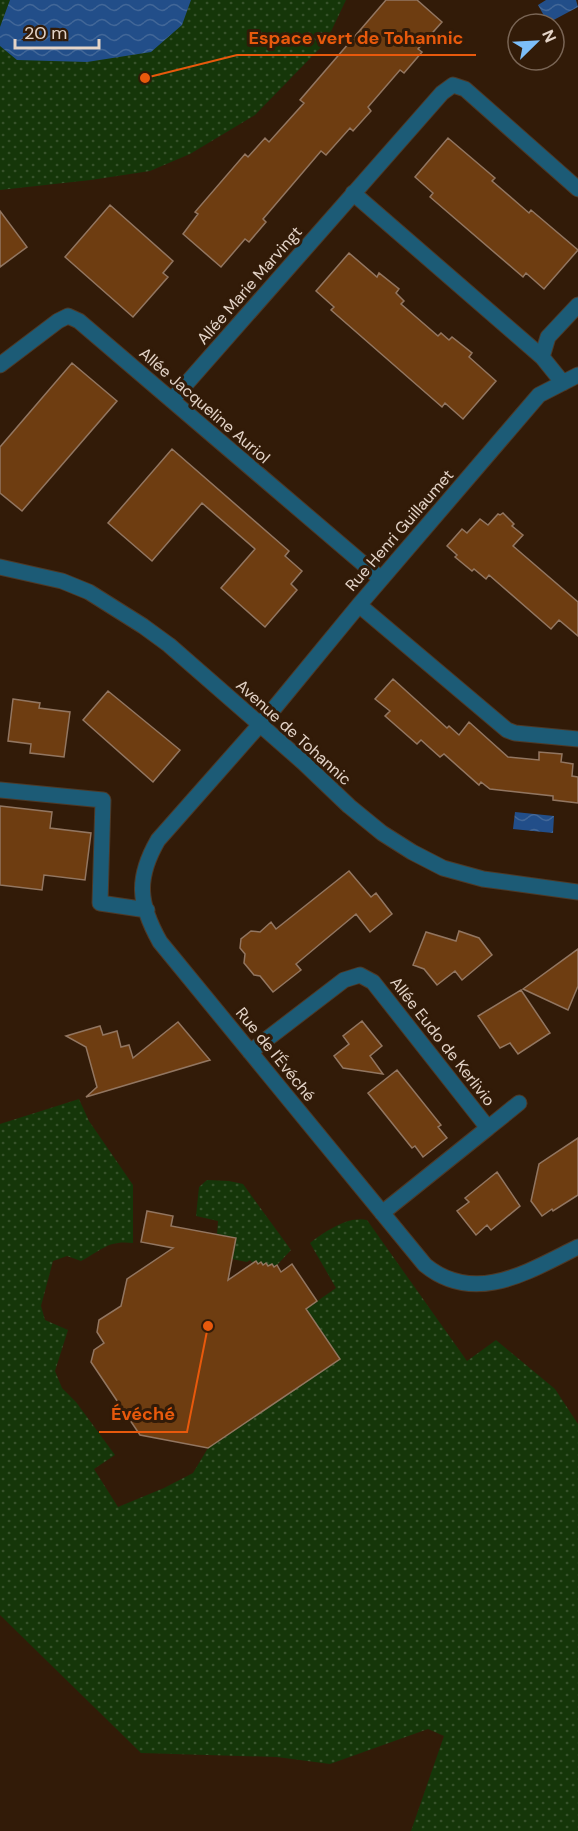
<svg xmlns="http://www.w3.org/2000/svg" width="578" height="1831" font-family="'DM Sans',sans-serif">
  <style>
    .green { fill: url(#green-dots) }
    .water { fill: url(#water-waves) }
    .building { fill: #6e3d11; stroke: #927661; stroke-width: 1.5 }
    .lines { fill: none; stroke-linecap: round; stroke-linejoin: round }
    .minor-casing { stroke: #4e3927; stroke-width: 17 }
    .minor { stroke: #1c5b76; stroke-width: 15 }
    .labels { text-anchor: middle; stroke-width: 6; stroke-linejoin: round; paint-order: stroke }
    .street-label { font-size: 16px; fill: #e4d4c8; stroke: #321b08 }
    .leader { fill: none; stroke: #e8590c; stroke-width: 2 }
    .callout-dot { fill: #e8590c; stroke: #321b08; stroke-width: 2 }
    .callout-label { font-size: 18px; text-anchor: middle; font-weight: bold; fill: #e8590c; stroke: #321b08; stroke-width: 6; stroke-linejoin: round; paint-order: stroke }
  </style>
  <defs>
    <pattern id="green-dots" width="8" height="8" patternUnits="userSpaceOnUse" patternTransform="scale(1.5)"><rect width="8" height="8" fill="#153609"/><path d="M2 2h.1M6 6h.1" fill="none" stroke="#37522b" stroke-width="1.8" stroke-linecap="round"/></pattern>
    <pattern id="water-waves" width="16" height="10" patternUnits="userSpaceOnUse" patternTransform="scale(1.5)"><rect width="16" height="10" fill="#224e89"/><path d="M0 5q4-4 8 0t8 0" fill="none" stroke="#426798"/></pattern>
  </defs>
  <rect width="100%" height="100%" fill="#321b08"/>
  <!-- green -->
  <path class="green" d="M0 0H346L326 42 255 115 190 154 150 171 91 180 0 190Z
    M79 1099 89 1121 133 1185V1243C108 1240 102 1250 81 1261L67 1256 53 1261 41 1306 45 1320 68 1330 55 1371 62 1388 76 1402 115 1455 94 1469 118 1507 164 1488 193 1473 208 1448 340 1359 306 1309 336 1288 310 1243C325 1232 347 1216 367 1220L467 1361 496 1340 555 1389 578 1424V1831H411L444 1736 428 1729 330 1764 277 1757 141 1753 0 1615V1124Z
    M207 1180 229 1181 243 1184 291 1250 277 1265 268 1266 266 1264 263 1265 258 1264 256 1261 253 1263 250 1260 247 1262 232 1259 236 1238 217 1234 218 1221 196 1216 199 1187Z"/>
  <!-- water -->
  <path class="water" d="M10 0H191L182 25 151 52 87 62 17 60 0 46V27Z
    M546 0H576L578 7 548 23 538 5Z
    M515 812 554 816 553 833 513 829Z"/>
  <!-- building -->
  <path class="building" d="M386 0H417L442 22 418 49 422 52 404 73 400 70 368 107 371 111 353 131 350 128 326 155 321 151 263 219 266 222 249 242 245 239 221 267 183 234 198 214 195 212 245 154 248 157 265 138 269 142 304 103 300 100Z
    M448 138 495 178 492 181 529 213 531 210 578 250 544 289 526 273 523 277 430 197 433 193 415 177Z
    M110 205 173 261 163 273 168 277 133 317 65 257Z
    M0 211 27 247 0 267Z
    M349 253 377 277 379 273 399 289 396 293 404 301 401 304 438 336 441 333 449 340 452 337 472 353 469 357 496 381 463 419 445 403 442 407 331 310 334 307 316 291Z
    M72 363 117 401 22 511 0 493V447Z
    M172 449 289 551 285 556 302 571 291 584 297 590 265 627 221 588 255 549 202 503 152 561 108 523Z
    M503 513 514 524 512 526 523 535 513 546 578 602V636L559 620 551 629 489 575 486 579 474 569 472 571 455 557 457 555 447 546 462 529 467 533 480 519 488 525 498 514 500 515Z
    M393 679 447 728 449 726 459 735 469 722 508 757 539 760V752L562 754 561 762 573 764 572 776 578 777V803L553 800V796L490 789 481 782 479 785 444 754 440 757 421 740 417 744 385 716 390 711 375 699Z
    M108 691 180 750 153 782 83 720Z
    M13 699 40 703 39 708 70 712 64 757 30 753 31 744 8 741Z
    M0 806 52 812 50 828 91 833 85 880 44 875 42 890 0 885Z
    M349 871 371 897 376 893 392 914 370 932 356 914 296 964 301 970 273 992 260 976 254 975 244 963 245 954 240 948 241 939 251 931 260 932 271 922 276 929Z
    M459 931 479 938 492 955 462 980 455 971 437 985 424 969 413 965 426 932 456 941Z
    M578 949V986L568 1010 523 989Z
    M521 990 550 1033 518 1054 510 1043 500 1048 478 1016Z
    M362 1021 382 1046 370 1056 383 1074 343 1068 334 1056 349 1044 343 1036Z
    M178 1022 210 1060 86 1097 97 1087 86 1047 66 1036 100 1026 103 1035 117 1031 121 1047 129 1045 133 1058Z
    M397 1070 441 1125 438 1127 447 1138 423 1157 415 1146 412 1148 368 1093Z
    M578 1138V1195L553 1211 552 1209 542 1216 531 1201 539 1164Z
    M497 1172 520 1206 491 1230 487 1225 476 1235 457 1211 469 1202 465 1198Z
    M147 1211 173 1216 171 1226 236 1238 228 1280 256 1261 258 1264 261 1262 263 1265 266 1263 268 1266 272 1264 274 1267 277 1265 281 1272 292 1264 317 1301 306 1309 340 1359 208 1448 140 1435 91 1362 94 1350 104 1343 97 1332 99 1320 121 1306 127 1279 173 1248 141 1242Z"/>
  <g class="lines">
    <defs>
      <path id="minor" d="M353 193 542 357 563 383
        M542 357 548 337 578 305
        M0 365 58 321 68 316 79 321 381 579
        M578 375 539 395 359 605 271 712 158 840C136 878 138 903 160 942L425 1265C475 1306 529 1271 578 1247
        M172 400 442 93 453 85 465 89 578 189
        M0 567 62 581 89 592 143 626 169 645 304 763 349 806 382 833 412 852 443 868 483 879 578 892
        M359 605 507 730 515 733 578 739
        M0 790 103 800 100 903 147 910
        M250 1052 344 980 360 975 373 982 488 1128 382 1213
        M488 1128 519 1103"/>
    </defs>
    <!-- minor casing -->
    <use href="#minor" class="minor-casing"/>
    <!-- minor -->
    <use href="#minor" class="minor"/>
  </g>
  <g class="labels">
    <!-- street labels -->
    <g class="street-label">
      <text transform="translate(249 285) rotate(-49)" y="6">Allée Marie Marvingt</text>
      <text transform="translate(205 405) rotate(41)" y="6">Allée Jacqueline Auriol</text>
      <text transform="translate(399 530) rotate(-49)" y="6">Rue Henri Guillaumet</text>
      <text transform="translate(294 732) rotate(42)" y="6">Avenue de Tohannic</text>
      <text transform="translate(443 1041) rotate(52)" y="6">Allée Eudo de Kerlivio</text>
      <text transform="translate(276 1054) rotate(51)" y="6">Rue de l'Évéché</text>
    </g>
  </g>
  <!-- callouts -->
  <path class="leader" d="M145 78L237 55H476M208 1326L187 1432H99"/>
  <g class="callout-dot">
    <circle cx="145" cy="78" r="6"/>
    <circle cx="208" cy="1326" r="6"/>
  </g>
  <g class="callout-label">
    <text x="356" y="44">Espace vert de Tohannic</text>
    <text x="143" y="1420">Évéché</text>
  </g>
  <!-- north arrow -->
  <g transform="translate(536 42) rotate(66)"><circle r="28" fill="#321b08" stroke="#796555" stroke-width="1.5"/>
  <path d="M0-4.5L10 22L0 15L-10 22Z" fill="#7cbef9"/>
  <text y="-9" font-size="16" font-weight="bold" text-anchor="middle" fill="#e4d4c8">N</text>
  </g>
  <!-- scale -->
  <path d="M15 39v9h84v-9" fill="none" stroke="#e4d4c8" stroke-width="3"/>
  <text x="24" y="39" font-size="18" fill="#e4d4c8" stroke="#321b08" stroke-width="4.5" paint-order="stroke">20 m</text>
</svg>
